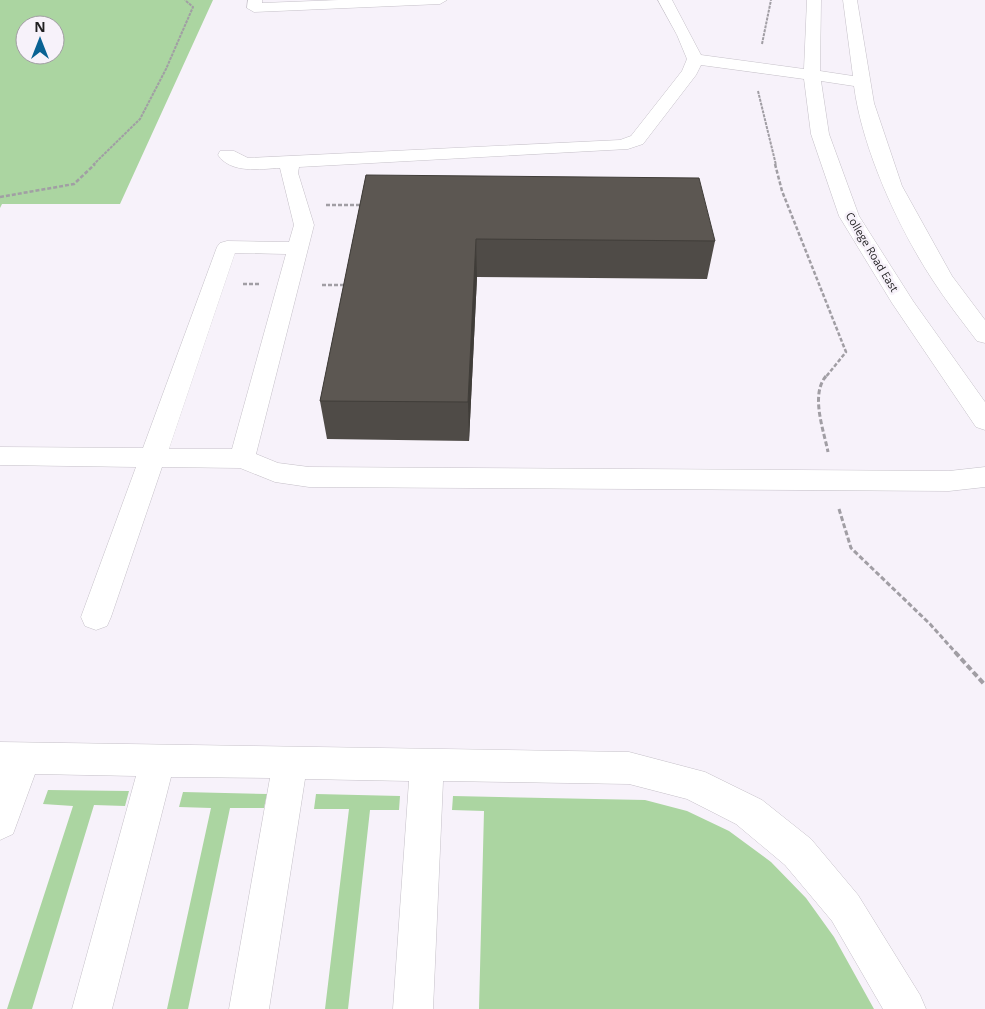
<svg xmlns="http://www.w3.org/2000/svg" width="985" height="1009" font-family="'Open Sans',sans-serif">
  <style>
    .green { fill: #abd5a1; fill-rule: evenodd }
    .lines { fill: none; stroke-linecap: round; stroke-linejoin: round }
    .minor-casing { stroke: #c5c0c8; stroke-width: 1 }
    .path-far3 { stroke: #a19ea4; stroke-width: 2; stroke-dasharray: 3 1; stroke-linecap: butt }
    .path-far2 { stroke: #a19ea4; stroke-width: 2.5; stroke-dasharray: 4 2; stroke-linecap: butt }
    .path-far1 { stroke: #a19ea4; stroke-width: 3; stroke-dasharray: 5 2.5; stroke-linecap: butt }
    .path { stroke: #a19ea4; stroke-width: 4; stroke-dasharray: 6 3; stroke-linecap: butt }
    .minor { fill: #fff; fill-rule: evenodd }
    .wall { fill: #4f4b47 }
    .shaded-wall { fill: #403d39 }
    .building { fill: #5c5752; stroke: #403d39 }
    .labels { text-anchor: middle; stroke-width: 5; stroke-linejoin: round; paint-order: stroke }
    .far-street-label { font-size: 11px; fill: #201f21; stroke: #f7f2fa }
  </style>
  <rect width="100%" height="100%" fill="#f7f2fa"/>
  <!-- green -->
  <path class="green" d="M0 0H213L120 204H2L0 208ZM25 25H55V55H25Z
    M48 790 129 791 125 806 94 805 32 1009H7L73 806 43 804Z
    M183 792 267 794 264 808H230L188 1009H167L211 808 179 807Z
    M316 794 400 796 399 810H370L348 1009H325L349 809H314Z
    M453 796 645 800 687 811 729 831 771 862 806 898 834 937 874 1009H479L484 811 452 810Z"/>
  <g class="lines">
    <defs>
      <path id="minor" d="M248 0H262V3L339 0H447L440 4 254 12 247 8Z
        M658 0H672L701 55 804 69 807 0H821L820 71 853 76 843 0H857L874 103 902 186 952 276 985 320V343L977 341C962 321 946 301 932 279 898 227 862 148 854 86L821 81 829 134 859 216 913 301 985 402V430L976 427 892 303 839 216 811 134 804 79 701 65 696 75 643 144 628 149 299 167 298 173 314 225 256 454 278 463 309 467 949 471 985 467V487L949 491 309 487 275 482 240 468 162 467 111 617 107 626 96 630 85 626 81 617 136 467 0 465V447L143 448 217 247 220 243 227 241 289 242 294 225 280 168C260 169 231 174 218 155L220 151H234L248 158 620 140 631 136 682 71 687 59 677 35ZM235 253 286 254 232 449H169Z
        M0 742 629 752 705 772 762 800 811 839 858 895 920 995 926 1009H883L832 921 785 865 736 824 687 799 629 784 443 781 433 1009H393L409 781 305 779 269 1009H229L270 778 171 777 112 1009H72L136 776 35 774 13 834 0 840Z"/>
    </defs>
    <!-- minor casing -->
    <use href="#minor" class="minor-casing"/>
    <!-- path-far3 -->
    <path class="path-far3" d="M762 44 771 0
      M758 91 776 165
      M93 165 140 119 166 69 193 7 185 0"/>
    <!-- path-far2 -->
    <path class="path-far2" d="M775 164 782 191 846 352 825 378
      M0 197 74 184 95 164
      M326 205H362
      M243 284H259
      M322 285H346"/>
    <!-- path-far1 -->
    <path class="path-far1" d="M826 376C810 395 824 431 828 452
      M839 509 851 548 930 624 956 653"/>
    <!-- path -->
    <path class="path" d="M955 652 985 685"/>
    <!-- minor -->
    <use href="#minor" class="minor"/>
  </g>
  <!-- wall -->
  <path class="wall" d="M366 175 715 241 707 279 477 277 469 441 327 439 320 401Z"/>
  <!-- shaded-wall -->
  <path class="shaded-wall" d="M476 239 477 277 469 441 468 402Z"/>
  <!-- building -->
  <path class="building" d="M366 175 699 178 715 241 476 239 468 402 320 401Z"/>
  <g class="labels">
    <!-- far-street labels -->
    <g class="far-street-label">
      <text transform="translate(872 252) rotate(59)" y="4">College Road East</text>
    </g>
  </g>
  <!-- north arrow -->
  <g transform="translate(40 40)"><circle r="24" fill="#f7f2fa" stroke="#a19ea3"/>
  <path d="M0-4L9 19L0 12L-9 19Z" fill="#0a6293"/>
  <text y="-8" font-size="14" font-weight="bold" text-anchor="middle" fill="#201f21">N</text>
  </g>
</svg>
